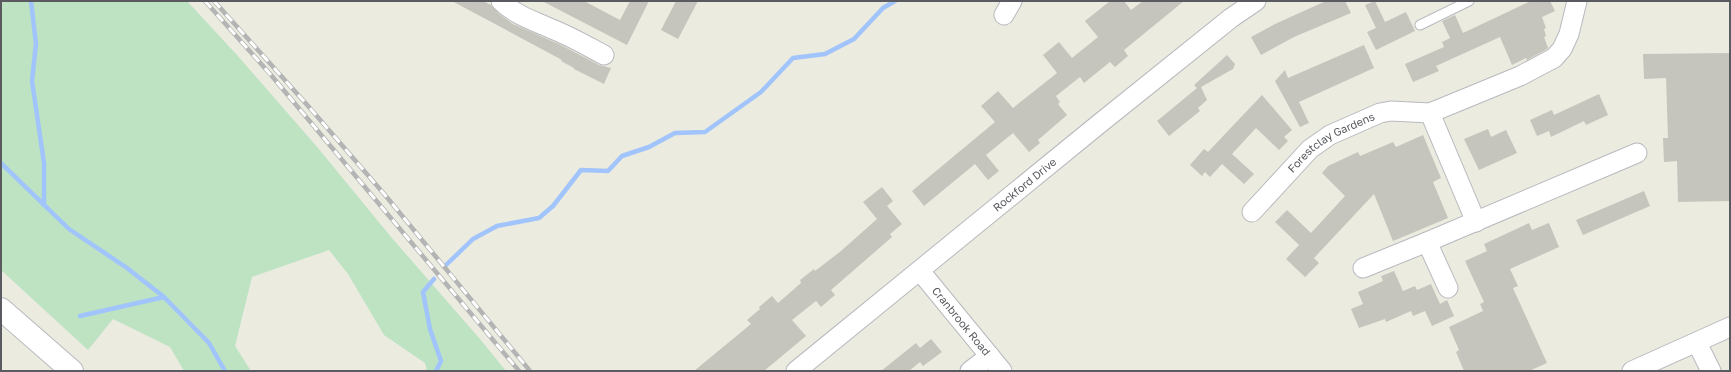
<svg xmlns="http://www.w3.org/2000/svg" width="1731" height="372" font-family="'Golos Text',sans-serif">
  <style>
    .green { fill: #bde3c3 }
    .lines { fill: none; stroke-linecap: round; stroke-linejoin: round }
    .stream { stroke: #a0c4fb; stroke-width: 4.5 }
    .building { fill: #c6c5bd }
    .service-casing { stroke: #b8b9be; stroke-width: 11 }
    .minor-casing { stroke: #b8b9be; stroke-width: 21 }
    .tertiary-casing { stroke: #b8b9be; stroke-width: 24 }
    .service { stroke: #fff; stroke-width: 9 }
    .minor { stroke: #fff; stroke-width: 19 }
    .tertiary { stroke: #fff; stroke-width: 22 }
    .rail-casing { stroke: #b3b4b4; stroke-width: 4.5 }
    .rail { stroke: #fff; stroke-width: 3; stroke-dasharray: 9; stroke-linecap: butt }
    .labels { text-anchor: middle; stroke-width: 3.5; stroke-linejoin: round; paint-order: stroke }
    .street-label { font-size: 11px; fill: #595b60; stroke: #fff }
  </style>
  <rect width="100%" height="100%" fill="#ebebe0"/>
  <!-- green -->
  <path class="green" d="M1 1H187L237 55 318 148 391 237 480 339 506 371H427L425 363 384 335 348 274 329 250 252 277 235 346 251 371H184L170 347 113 319 88 350 1 270Z"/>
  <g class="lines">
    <!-- stream -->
    <path class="stream" d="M31 1 36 44 32 81 44 163V205
      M1 163 69 229 127 268 164 297 209 343 225 371
      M445 266 473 239 497 226 539 218 553 206 581 170 608 171 622 156 649 147 675 133 705 132 761 92 793 58 825 54 854 39 883 8 895 1
      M434 279 423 292 430 329 441 361 436 371
      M80 316 164 297"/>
  </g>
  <!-- building -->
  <path class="building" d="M452 1H483L491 5 499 14 513 24 561 45 599 65 611 68 604 84 574 69V68L561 61 562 60Z
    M542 1H584L620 20 630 1H649L627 45Z
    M676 1H698L678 39 661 30Z
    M1110 1H1124L1131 10 1143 1H1184L1124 50 1128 56 1115 67 1110 62 1084 83 1080 77 1056 96 1060 102 1058 104 1067 115 1038 140 1040 143 1029 152 1013 133 986 155 999 171 988 180 975 164 924 206 912 191 995 122 981 106 998 91 1013 108 1057 73 1043 55 1059 42 1072 58 1098 37 1085 21Z
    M1326 1H1345L1351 13 1294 37 1261 55 1251 37 1275 24Z
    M1375 1 1385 22 1406 12 1415 31 1376 50 1367 32 1376 28 1365 5Z
    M1531 1H1550L1555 11 1542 17 1546 28 1544 29 1546 36 1544 37 1548 48 1547 49 1527 60 1526 58 1512 65 1500 37 1436 66 1439 71 1413 82 1405 64 1444 47 1442 42 1450 38 1442 21 1455 15 1463 33Z
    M1364 45 1374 68 1299 102 1309 123 1300 127 1275 81 1285 70 1288 78Z
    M1730 53V201L1678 202 1677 161 1664 162 1663 138H1668L1666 78 1644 79 1643 54Z
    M1227 55 1235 64 1233 69 1201 87 1207 100 1198 108 1200 111 1169 136 1157 121 1197 88 1194 85Z
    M1599 94 1608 115 1586 125 1584 121 1551 137 1549 131 1537 136 1530 120 1552 110 1554 115Z
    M1262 95 1292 130 1284 137 1288 141 1279 150 1256 128 1232 154 1254 174 1244 184 1222 164 1210 177 1205 172 1202 176 1190 165 1204 149 1208 152Z
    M1488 129 1491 137 1506 130 1517 153 1479 170 1464 139Z
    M1423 135 1441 178 1433 182 1448 218 1393 241 1374 194 1314 258 1319 263 1305 277 1286 259 1299 245 1275 222 1287 210 1311 233 1345 196 1322 173 1328 166 1358 152 1360 156 1393 142 1396 147Z
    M882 187 893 201 887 206 902 224 890 234 892 237 831 290 835 295 821 307 816 301 792 320 806 336 764 371H694L751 324 747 320 760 309 759 307 772 296 778 303 801 283 800 280 814 269 815 271 841 251 877 219 863 202Z
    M1644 191 1650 206 1583 235 1576 220Z
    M1529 223 1532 230 1549 223 1559 247 1510 269 1518 286 1513 288 1547 363 1529 371H1464L1456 352 1459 350 1449 327 1483 311 1480 304 1484 302 1465 261 1487 251 1484 244Z
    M1394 271 1403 291 1415 286 1417 290 1431 284 1440 304 1447 300 1454 316 1432 326 1425 311 1413 316 1411 311 1386 322 1385 319 1359 328 1351 309 1363 304 1358 292 1383 281 1381 276Z
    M931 339 942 352 923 366 920 362 909 371H881L916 343 920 348Z"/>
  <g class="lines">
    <defs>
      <path id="service" d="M1420 25 1469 1"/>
      <g id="minor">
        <path d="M501 1C515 15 534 21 552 29 570 36 587 46 604 55"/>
        <path d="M1004 15 1012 1"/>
        <path d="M1430 113 1476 222"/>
        <path id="s1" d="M1252 212 1310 149 1330 135 1380 113 1391 111 1430 113 1520 76 1554 58 1562 49 1569 34 1577 1"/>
        <path d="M1363 268 1427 242"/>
        <path id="s2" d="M920 271 1002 371"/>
        <path d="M1448 288 1427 242 1637 153"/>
        <path d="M1697 343 1711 371"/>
        <path id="s3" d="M796 371 1099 124 1231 18 1256 1"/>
        <path d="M970 371 990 356"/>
        <path d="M1632 371 1730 327"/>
      </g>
      <path id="tertiary" d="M1 309 72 371"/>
    </defs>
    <!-- service casing -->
    <use href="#service" class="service-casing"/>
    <!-- minor casing -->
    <use href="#minor" class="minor-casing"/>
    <!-- tertiary casing -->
    <use href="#tertiary" class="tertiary-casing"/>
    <!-- service -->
    <use href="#service" class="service"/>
    <!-- minor -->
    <use href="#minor" class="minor"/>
    <!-- tertiary -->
    <use href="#tertiary" class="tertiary"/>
    <defs>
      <path id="rail" d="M205 1 271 75 519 371
        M214 1 309 107 385 195 530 371"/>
    </defs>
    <!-- rail casing -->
    <use href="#rail" class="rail-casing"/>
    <!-- rail -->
    <use href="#rail" class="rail"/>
  </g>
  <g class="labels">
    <!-- street labels -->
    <g class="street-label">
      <text dy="4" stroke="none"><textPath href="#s1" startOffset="107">Forestclay Gardens</textPath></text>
      <text dy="4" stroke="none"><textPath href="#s3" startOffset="295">Rockford Drive</textPath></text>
      <text dy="4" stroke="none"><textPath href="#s2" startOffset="65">Cranbrook Road</textPath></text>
    </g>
  </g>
  <!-- border -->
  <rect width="1731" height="372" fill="none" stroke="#595b60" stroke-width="4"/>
</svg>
